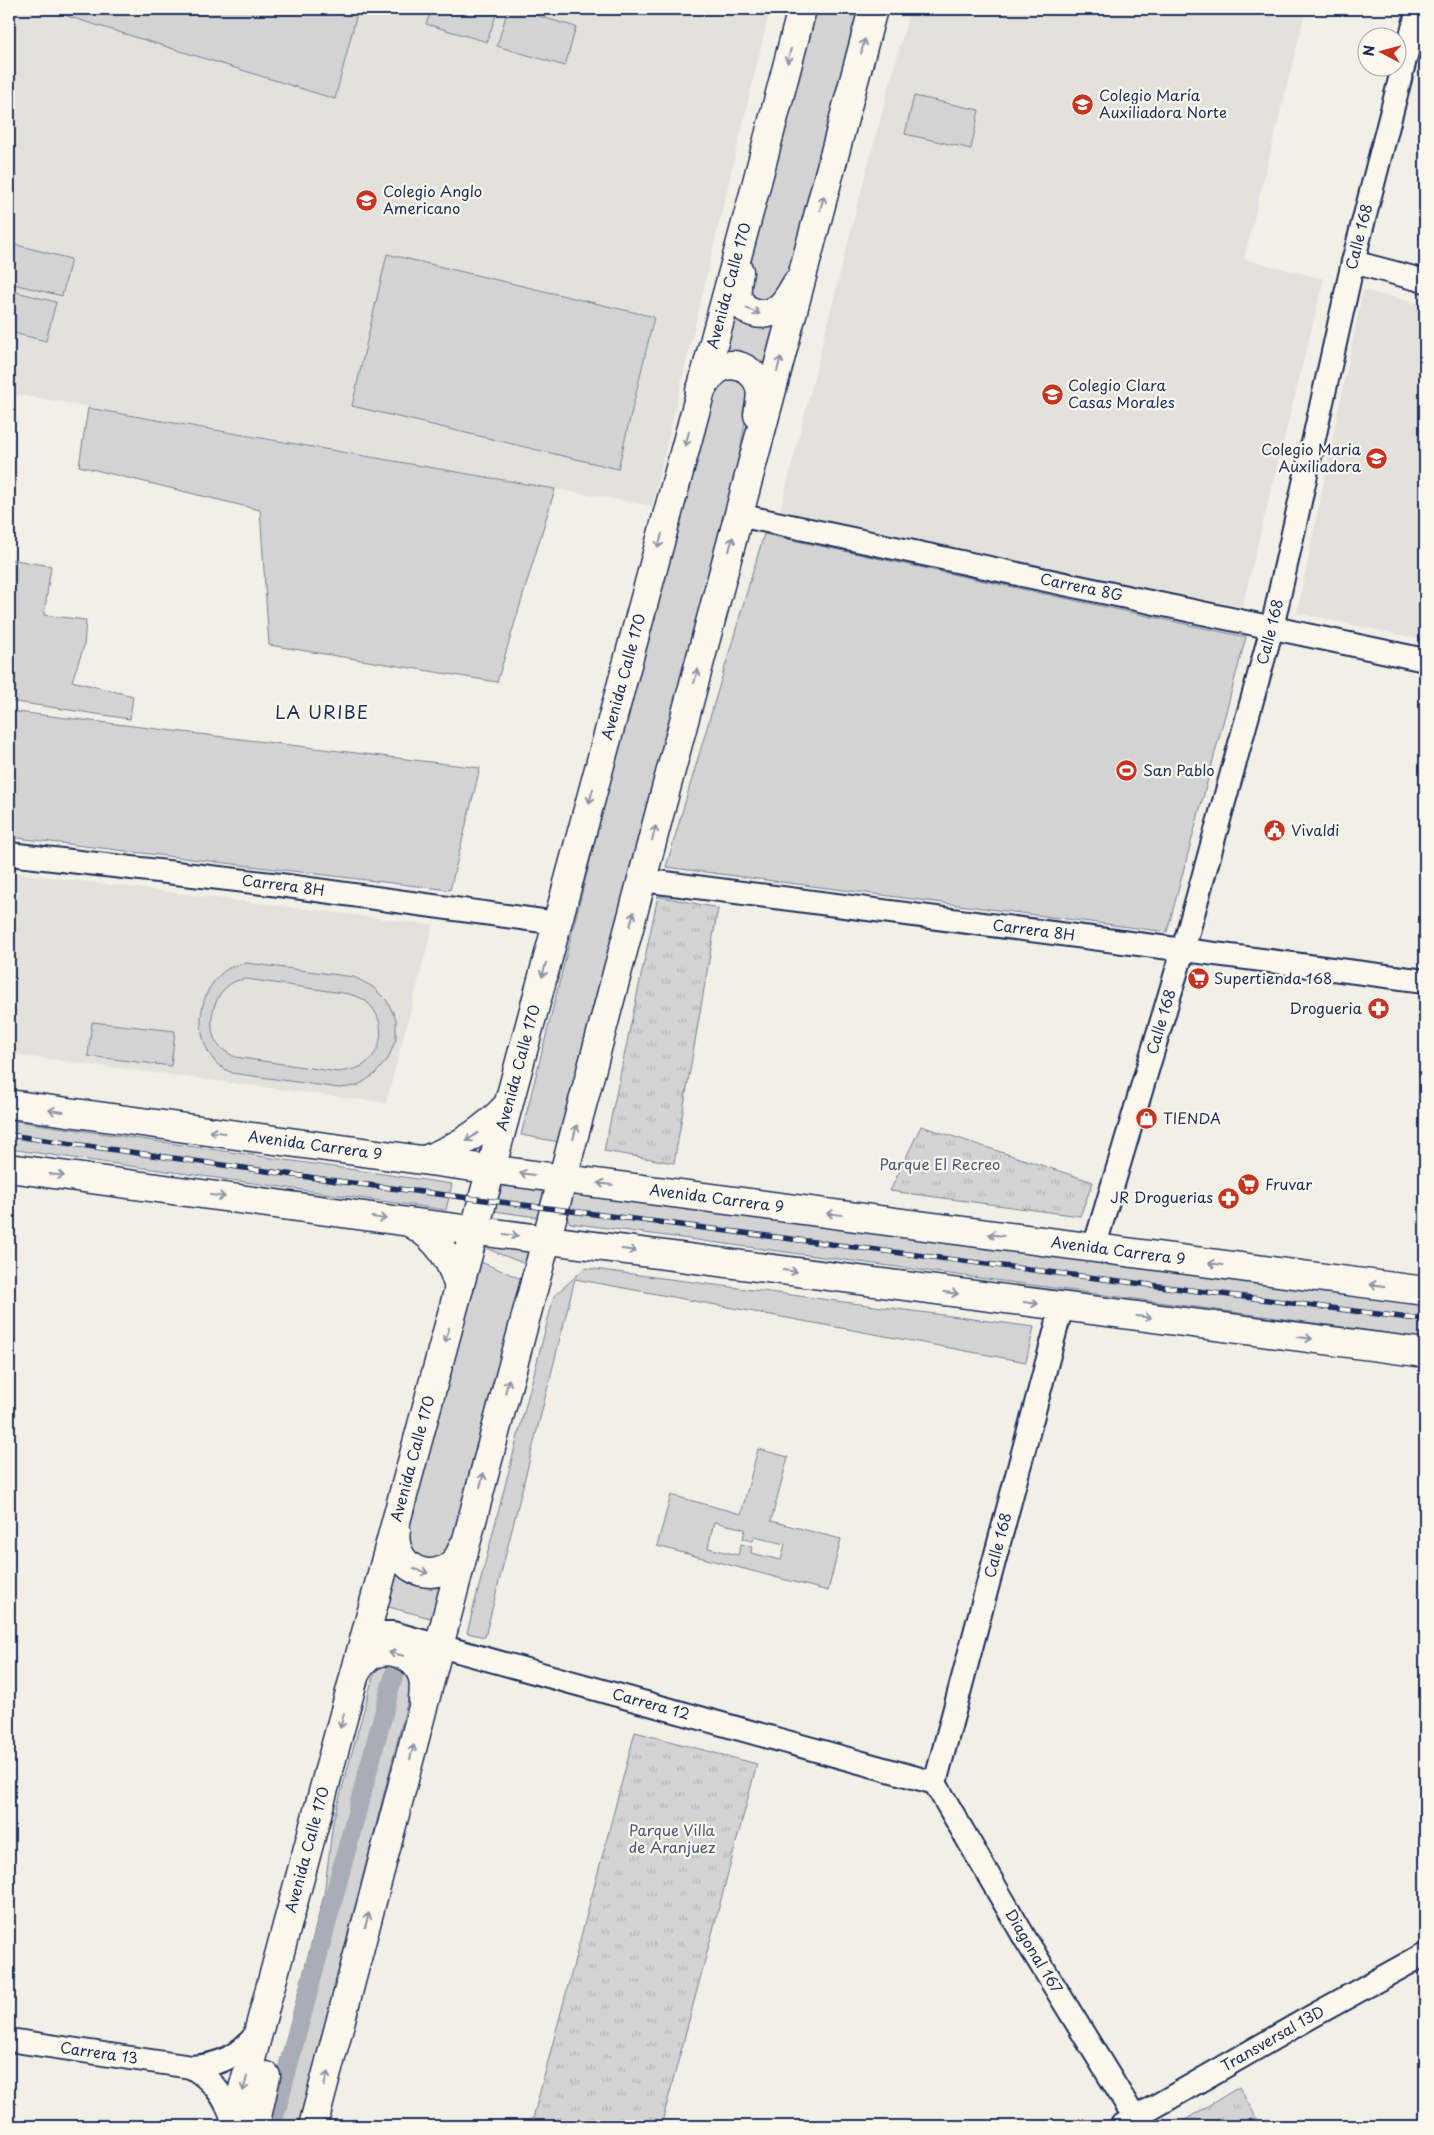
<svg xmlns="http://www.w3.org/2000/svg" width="1434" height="2135" font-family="'Playpen Sans',sans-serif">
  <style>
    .built { fill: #e2e1dc }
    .green { fill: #d2d3d2; stroke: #768198; fill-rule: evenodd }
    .park { fill: url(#park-tufts); stroke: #768198 }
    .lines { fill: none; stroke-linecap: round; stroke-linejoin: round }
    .canal { stroke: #a9adb7; stroke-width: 19 }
    .minor-casing { stroke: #1b2f5e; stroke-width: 26 }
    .major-casing { stroke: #1b2f5e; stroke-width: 31 }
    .minor { stroke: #fbf7ec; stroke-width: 22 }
    .major { stroke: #fbf7ec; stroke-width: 28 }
    .rail-casing { stroke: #1b2f5e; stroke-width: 5.5 }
    .rail { stroke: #fbf7ec; stroke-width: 4; stroke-dasharray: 11; stroke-linecap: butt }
    .oneway { stroke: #8b93a5 }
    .labels { text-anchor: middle; stroke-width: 4.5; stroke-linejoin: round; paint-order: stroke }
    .poi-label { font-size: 15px; fill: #1b2f5e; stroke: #fbf7ec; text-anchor: start }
    .street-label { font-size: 15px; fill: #1b2f5e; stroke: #fbf7ec }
    .park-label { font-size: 15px; fill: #49587b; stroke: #fbf7ec }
    .quarter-label { font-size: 18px; letter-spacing: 1px; fill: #1b2f5e; stroke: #fbf7ec }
  </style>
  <defs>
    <pattern id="park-tufts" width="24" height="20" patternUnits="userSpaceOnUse" patternTransform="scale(1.25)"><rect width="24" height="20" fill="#d2d3d2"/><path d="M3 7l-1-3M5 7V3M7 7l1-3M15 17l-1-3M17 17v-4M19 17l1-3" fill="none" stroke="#b4b5b7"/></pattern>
  </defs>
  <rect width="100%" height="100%" fill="#f2efe6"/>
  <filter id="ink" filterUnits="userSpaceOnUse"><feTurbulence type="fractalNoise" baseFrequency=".02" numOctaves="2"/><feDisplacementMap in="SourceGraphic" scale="10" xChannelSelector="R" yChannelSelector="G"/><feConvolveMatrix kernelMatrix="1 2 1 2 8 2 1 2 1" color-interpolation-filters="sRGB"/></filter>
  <g filter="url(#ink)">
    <!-- built -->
    <path class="built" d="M9 9H770L652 506 9 393Z
      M910 9H1306L1244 259 1324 279 1242 607 780 512 858 202Z
      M1363 290 1425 305V640L1297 613Z
      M9 872 433 925 386 1103 9 1054Z"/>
    <!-- green -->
    <path class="green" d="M69 9H358L335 99 67 16Z
      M432 9H498L487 42 426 24Z
      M508 9H515L576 27 565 66 497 46Z
      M810 9H862L795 258 774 301 752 302 745 286Z
      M914 96 979 110 971 149 905 134Z
      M9 243 71 259 62 296 9 283Z
      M387 254 654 317 618 469 352 406Z
      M9 290 56 302 46 341 9 332Z
      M730 311C752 332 754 332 781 318L767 374C754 352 742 351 718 354Z
      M733 372 751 383 740 454 738 486 559 1142 521 1135 593 849 607 778 710 398 722 379Z
      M88 408 555 489 497 682 269 645 260 510 79 466Z
      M764 534 1246 637 1167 932 666 867Z
      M9 559 51 566 44 615 86 620 84 646 72 681 133 696 130 719 9 701Z
      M9 711 480 768 450 890 9 837Z
      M247 963 354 977 373 987 387 1001 396 1019V1039L388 1059 374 1075 357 1086 339 1088 232 1073C227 1070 220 1067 216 1063 192 1036 197 987 229 968 234 965 241 964 247 963ZM246 979 349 994C354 996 360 997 364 1000 386 1015 386 1049 365 1064 357 1070 347 1070 338 1072L235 1057C228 1053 220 1049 216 1042 206 1023 214 991 234 982 237 980 242 980 246 979Z
      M92 1022 175 1031 171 1066 88 1056Z
      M9 1120 452 1184 446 1210 9 1149Z
      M502 1184 538 1189 544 1194 539 1214 536 1217 494 1211 499 1185Z
      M573 1193 1425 1302V1338L570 1223 566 1217 570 1196Z
      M481 1241 531 1248 528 1265 480 1246Z
      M476 1260 524 1280 452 1555 436 1565 405 1553 410 1514Z
      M585 1268H586L1034 1327 1026 1362 575 1279 485 1637 467 1633 554 1296Z
      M758 1449 788 1457 771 1521 841 1539 828 1591 657 1546 671 1495 741 1514ZM714 1522 745 1529 743 1539 753 1541 754 1537 785 1544 781 1560 751 1553 752 1547 741 1544 738 1555 708 1548Z
      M391 1567 448 1581 438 1620 381 1605Z
      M391 1660 411 1672V1688L342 1958 322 2068 306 2126H268V2107L324 1895 333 1821 373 1677 377 1670Z"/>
    <!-- park -->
    <path class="park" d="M658 896 718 908 674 1163 604 1151Z
      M921 1126 1093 1182 1080 1216 890 1191Z
      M635 1732 757 1764 661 2126H531Z
      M1239 2087 1261 2126H1175Z"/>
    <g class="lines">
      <!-- canal -->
      <path class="canal" d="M272 2126 396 1667"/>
      <defs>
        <g id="minor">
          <path d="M1353 262 1425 281"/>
          <path id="s1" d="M738 515 1425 660"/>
          <path id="s2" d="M9 854 280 885 557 923"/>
          <path id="s3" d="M642 880 1425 981"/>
          <path id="s4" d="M1094 1248 1183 950 1272 628 1353 262 1418 9"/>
          <path id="s5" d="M366 1636 378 1633H393L935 1783"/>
          <path id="s6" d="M935 1783 1062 1306"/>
          <path id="s7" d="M935 1783 1026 1940 1135 2118"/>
          <path id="s8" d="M9 2040 191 2067C222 2065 237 2056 258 2033"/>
          <path d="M191 2067C214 2081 226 2098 234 2123"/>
          <path id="s9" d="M1121 2126 1309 2018 1425 1954"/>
        </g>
        <g id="major">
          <path d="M739 271C738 279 736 287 737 295 742 314 765 319 779 308 787 302 792 291 797 283"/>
          <path d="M700 391C705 383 711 373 720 368 737 360 756 371 760 388 762 397 759 407 758 415"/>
          <path id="s10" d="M9 1104 473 1167 1425 1291"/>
          <path d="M425 1160C458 1147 484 1131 508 1105"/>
          <path d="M9 1168 409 1222 1425 1353"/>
          <path d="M411 1223C437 1238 451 1258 459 1288"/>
          <path d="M396 1529C389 1575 448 1591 463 1547"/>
          <path d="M355 1674C359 1667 363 1661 370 1656 389 1645 415 1655 422 1675 425 1683 424 1691 423 1699"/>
          <path id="s11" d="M233 2126 752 201 802 9"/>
          <path d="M255 2126 266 2076"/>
          <path d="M313 2126 495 1433 873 9"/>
        </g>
      </defs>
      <!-- minor casing -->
      <use href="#minor" class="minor-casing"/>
      <!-- major casing -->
      <use href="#major" class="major-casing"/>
      <!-- minor -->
      <use href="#minor" class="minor"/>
      <!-- major -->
      <use href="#major" class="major"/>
      <defs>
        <path id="rail" d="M9 1135 344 1182 1425 1320"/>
      </defs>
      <!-- rail casing -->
      <use href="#rail" class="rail-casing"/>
      <!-- rail -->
      <use href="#rail" class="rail"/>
    </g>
    <!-- one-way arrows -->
    <defs><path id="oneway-shaft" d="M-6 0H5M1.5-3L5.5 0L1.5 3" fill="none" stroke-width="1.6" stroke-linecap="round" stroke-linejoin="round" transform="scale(1.25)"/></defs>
    <g class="oneway">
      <use href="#oneway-shaft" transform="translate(863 46) rotate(-75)"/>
      <use href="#oneway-shaft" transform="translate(789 56) rotate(104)"/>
      <use href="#oneway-shaft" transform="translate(822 203) rotate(-75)"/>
      <use href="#oneway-shaft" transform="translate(753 311) rotate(23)"/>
      <use href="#oneway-shaft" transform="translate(779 364) rotate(-75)"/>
      <use href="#oneway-shaft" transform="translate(687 439) rotate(105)"/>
      <use href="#oneway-shaft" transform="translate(660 541) rotate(105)"/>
      <use href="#oneway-shaft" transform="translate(731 544) rotate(-75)"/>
      <use href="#oneway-shaft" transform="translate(696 676) rotate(-75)"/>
      <use href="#oneway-shaft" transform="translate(591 796) rotate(105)"/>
      <use href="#oneway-shaft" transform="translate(654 833) rotate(-75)"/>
      <use href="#oneway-shaft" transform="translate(632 919) rotate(-75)"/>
      <use href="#oneway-shaft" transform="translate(544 970) rotate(105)"/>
      <use href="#oneway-shaft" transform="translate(56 1111) rotate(-172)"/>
      <use href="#oneway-shaft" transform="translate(217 1132) rotate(-172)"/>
      <use href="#oneway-shaft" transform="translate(575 1132) rotate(-75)"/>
      <use href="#oneway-shaft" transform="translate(472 1137) rotate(145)"/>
      <use href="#oneway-shaft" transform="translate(527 1174) rotate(-173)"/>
      <use href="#oneway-shaft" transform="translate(57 1175) rotate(8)"/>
      <use href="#oneway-shaft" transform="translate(605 1184) rotate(-173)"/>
      <use href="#oneway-shaft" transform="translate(218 1196) rotate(8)"/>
      <use href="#oneway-shaft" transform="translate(834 1214) rotate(-173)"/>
      <use href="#oneway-shaft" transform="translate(379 1218) rotate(8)"/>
      <use href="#oneway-shaft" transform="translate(511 1235) rotate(8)"/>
      <use href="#oneway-shaft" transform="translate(996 1235) rotate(-173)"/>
      <use href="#oneway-shaft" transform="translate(629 1250) rotate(7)"/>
      <use href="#oneway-shaft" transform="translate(1216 1264) rotate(-173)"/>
      <use href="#oneway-shaft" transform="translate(790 1271) rotate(7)"/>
      <use href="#oneway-shaft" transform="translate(1377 1285) rotate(-173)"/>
      <use href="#oneway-shaft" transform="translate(951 1293) rotate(7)"/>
      <use href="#oneway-shaft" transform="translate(1031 1303) rotate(7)"/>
      <use href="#oneway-shaft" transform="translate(1144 1317) rotate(7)"/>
      <use href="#oneway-shaft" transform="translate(447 1335) rotate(105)"/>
      <use href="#oneway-shaft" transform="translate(1305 1338) rotate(7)"/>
      <use href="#oneway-shaft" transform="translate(507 1386) rotate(-75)"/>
      <use href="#oneway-shaft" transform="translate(482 1480) rotate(-75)"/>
      <use href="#oneway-shaft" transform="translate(421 1571) rotate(15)"/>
      <use href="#oneway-shaft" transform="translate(396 1654) rotate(-167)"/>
      <use href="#oneway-shaft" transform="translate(342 1721) rotate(105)"/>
      <use href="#oneway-shaft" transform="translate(412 1752) rotate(-75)"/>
      <use href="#oneway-shaft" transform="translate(367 1920) rotate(-75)"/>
      <use href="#oneway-shaft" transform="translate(326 2079) rotate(-75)"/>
      <use href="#oneway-shaft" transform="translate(245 2084) rotate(105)"/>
    </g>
  </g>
  <!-- icons -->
  <defs>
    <symbol id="school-disc" viewBox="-11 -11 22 22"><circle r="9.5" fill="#c8321e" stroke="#fbf7ec"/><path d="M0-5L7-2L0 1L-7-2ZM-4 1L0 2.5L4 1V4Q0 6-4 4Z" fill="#fff"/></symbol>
    <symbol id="stadium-disc" viewBox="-11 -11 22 22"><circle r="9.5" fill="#c8321e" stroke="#fbf7ec"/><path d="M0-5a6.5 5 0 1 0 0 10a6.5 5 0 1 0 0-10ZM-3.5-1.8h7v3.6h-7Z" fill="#fff"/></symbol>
    <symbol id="civic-disc" viewBox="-11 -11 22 22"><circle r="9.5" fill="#c8321e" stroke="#fbf7ec"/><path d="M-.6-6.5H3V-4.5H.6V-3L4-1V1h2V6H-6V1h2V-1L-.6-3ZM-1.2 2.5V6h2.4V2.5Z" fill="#fff"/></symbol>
    <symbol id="supermarket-disc" viewBox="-11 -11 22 22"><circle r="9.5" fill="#c8321e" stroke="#fbf7ec"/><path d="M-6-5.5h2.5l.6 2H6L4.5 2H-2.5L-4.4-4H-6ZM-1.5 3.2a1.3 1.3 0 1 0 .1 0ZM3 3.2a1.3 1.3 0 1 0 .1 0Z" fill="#fff"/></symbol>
    <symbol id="pharmacy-disc" viewBox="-11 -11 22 22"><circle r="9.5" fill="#c8321e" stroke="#fbf7ec"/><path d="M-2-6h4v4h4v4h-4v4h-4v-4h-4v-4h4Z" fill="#fff"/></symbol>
    <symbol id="shop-disc" viewBox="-11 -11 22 22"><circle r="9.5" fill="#c8321e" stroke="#fbf7ec"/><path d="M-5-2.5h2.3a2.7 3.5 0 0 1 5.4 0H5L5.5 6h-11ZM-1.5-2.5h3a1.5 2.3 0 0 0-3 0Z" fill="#fff"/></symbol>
  </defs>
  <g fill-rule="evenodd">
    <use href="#school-disc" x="1070" y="92" width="25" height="25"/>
    <use href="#school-disc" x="354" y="188" width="25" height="25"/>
    <use href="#school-disc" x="1040" y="382" width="25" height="25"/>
    <use href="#school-disc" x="1364" y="446" width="25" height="25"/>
    <use href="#stadium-disc" x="1114" y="758" width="25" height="25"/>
    <use href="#civic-disc" x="1262" y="818" width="25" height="25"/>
    <use href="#supermarket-disc" x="1186" y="966" width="25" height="25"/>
    <use href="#pharmacy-disc" x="1366" y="996" width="25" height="25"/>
    <use href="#shop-disc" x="1134" y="1106" width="25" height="25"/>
    <use href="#supermarket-disc" x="1236" y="1172" width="25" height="25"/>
    <use href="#pharmacy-disc" x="1216" y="1186" width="25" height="25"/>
  </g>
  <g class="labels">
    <!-- poi labels -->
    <g class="poi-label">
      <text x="1099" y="101">Colegio María<tspan x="1099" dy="17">Auxiliadora Norte</tspan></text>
      <text x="383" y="197">Colegio Anglo<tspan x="383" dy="17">Americano</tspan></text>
      <text x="1068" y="391">Colegio Clara<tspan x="1068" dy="17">Casas Morales</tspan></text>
      <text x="1361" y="455" text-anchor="end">Colegio Maria<tspan x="1361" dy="17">Auxiliadora</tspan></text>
      <text x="1143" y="776">San Pablo</text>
      <text x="1291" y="836">Vivaldi</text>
      <text x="1214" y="984">Supertienda 168</text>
      <text x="1362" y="1014" text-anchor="end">Drogueria</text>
      <text x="1163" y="1124">TIENDA</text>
      <text x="1265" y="1190">Fruvar</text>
      <text x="1213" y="1203" text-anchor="end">JR Droguerias</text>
    </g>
    <!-- street labels -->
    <g class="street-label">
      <text dy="5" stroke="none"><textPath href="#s4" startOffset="1046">Calle 168</textPath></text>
      <text dy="5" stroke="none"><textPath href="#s11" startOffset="1906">Avenida Calle 170</textPath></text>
      <text dy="5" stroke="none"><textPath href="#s1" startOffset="351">Carrera 8G</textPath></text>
      <text dy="5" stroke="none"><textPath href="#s4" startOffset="641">Calle 168</textPath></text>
      <text dy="5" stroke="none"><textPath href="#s11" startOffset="1501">Avenida Calle 170</textPath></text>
      <text dy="5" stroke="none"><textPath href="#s2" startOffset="276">Carrera 8H</textPath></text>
      <text dy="5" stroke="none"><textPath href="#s3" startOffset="395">Carrera 8H</textPath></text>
      <text dy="5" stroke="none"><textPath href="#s4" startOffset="236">Calle 168</textPath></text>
      <text dy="5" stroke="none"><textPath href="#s11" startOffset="1096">Avenida Calle 170</textPath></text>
      <text dy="5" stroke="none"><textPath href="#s10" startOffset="309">Avenida Carrera 9</textPath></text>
      <text dy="5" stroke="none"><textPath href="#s10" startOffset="714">Avenida Carrera 9</textPath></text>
      <text dy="5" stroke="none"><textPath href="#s10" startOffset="1119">Avenida Carrera 9</textPath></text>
      <text dy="5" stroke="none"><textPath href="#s11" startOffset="691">Avenida Calle 170</textPath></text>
      <text dy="5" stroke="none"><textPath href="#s6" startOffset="246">Calle 168</textPath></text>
      <text dy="5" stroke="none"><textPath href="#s5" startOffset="295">Carrera 12</textPath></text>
      <text dy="5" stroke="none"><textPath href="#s11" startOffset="286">Avenida Calle 170</textPath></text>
      <text dy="5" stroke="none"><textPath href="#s7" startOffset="195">Diagonal 167</textPath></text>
      <text dy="5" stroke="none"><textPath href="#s9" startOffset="175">Transversal 13D</textPath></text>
      <text dy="5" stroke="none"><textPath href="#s8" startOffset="91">Carrera 13</textPath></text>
    </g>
    <!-- park labels -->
    <g class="park-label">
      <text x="940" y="1170">Parque El Recreo</text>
      <text x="672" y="1836">Parque Villa<tspan x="672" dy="17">de Aranjuez</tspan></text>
    </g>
    <!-- quarter labels -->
    <g class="quarter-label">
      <text x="322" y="719">LA URIBE</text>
    </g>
  </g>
  <!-- margin -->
  <rect width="1434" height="2135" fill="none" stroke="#fbf7ec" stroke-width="30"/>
  <rect x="15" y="15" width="1404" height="2105" fill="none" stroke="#1b2f5e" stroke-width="2" filter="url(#ink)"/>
  <!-- north arrow -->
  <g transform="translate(1382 52) rotate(276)"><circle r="24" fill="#fbf7ec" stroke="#a1a7b3"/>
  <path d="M0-4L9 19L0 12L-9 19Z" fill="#c8321e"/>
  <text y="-8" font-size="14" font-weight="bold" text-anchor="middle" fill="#1b2f5e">N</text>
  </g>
</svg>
